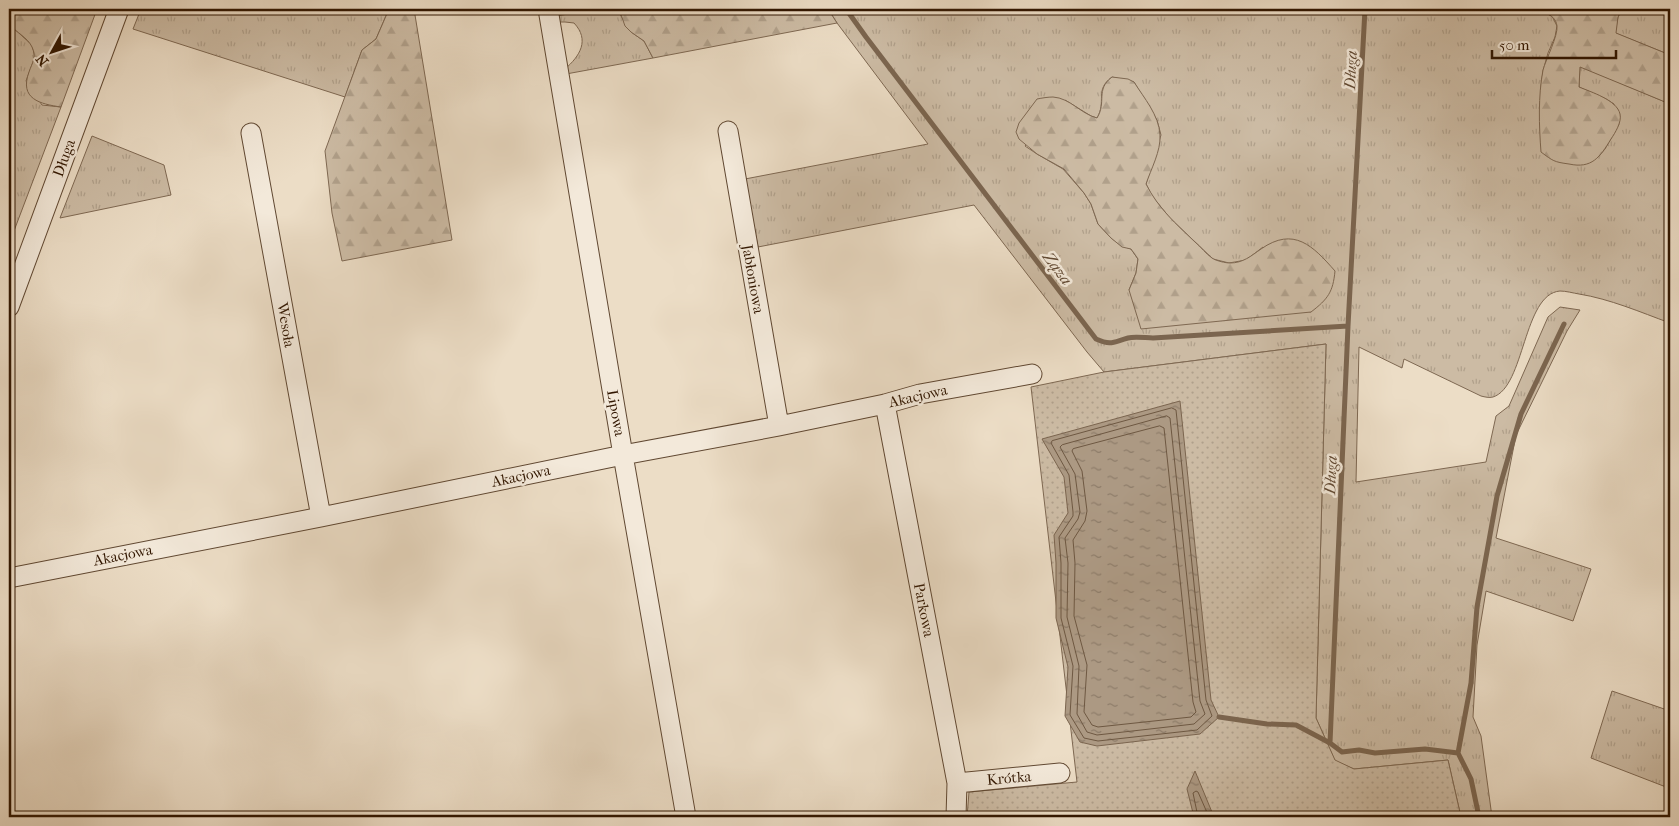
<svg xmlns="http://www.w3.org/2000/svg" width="1679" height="826" font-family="'IM FELL French Canon',serif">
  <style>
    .grass { fill: url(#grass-tufts); stroke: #7e6852; fill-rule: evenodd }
    .forest { fill: url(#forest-firs); stroke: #7e6852 }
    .park { fill: url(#park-dots); stroke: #7e6852 }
    .water { fill: url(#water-ripples); stroke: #7b654f }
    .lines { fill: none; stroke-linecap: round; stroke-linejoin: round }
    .shore { stroke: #6e5842; stroke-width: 1 }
    .stream { stroke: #7b654f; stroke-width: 5 }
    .minor-casing { stroke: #604832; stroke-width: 21 }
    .minor { stroke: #f3e9da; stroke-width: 19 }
    .labels { text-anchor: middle; stroke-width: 5; stroke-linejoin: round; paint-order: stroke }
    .street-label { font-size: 15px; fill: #311600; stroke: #f3e9da }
    .water-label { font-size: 16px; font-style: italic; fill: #624a34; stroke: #f3e9da }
  </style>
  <defs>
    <pattern id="grass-tufts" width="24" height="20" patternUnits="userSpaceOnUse" patternTransform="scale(1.25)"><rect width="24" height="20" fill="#ccbba4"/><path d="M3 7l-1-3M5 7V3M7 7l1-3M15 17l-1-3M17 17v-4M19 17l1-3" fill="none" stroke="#b0a08b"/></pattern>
    <pattern id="forest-firs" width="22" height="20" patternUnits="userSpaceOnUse" patternTransform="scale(1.25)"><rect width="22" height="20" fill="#ccbba4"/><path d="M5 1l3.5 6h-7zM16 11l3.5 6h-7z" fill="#b0a08b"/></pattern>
    <pattern id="park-dots" width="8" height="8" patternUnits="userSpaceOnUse" patternTransform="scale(1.25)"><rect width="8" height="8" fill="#ccbba4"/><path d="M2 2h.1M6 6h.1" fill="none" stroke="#b0a08b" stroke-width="1.8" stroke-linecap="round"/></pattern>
    <pattern id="water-ripples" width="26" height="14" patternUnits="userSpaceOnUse" patternTransform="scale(1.25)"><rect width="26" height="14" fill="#ac9983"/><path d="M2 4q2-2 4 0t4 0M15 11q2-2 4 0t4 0" fill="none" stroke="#8d7c69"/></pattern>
  </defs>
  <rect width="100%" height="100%" fill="#ecddc6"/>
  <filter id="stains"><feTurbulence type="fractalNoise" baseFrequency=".004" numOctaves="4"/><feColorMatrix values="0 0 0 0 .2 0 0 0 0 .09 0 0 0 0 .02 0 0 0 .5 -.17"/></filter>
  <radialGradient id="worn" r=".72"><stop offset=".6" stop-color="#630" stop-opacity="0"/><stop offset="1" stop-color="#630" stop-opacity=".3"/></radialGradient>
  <!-- grass -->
  <path class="grass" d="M141 9H389L376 39 362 50 345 97 133 29Z
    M596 9H619L621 16 631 32 644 41 653 58 566 74 565 69C580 56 590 40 574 23L565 22H557V16Z
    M828 9H1526L1542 12 1552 16 1557 26 1555 37 1548 53 1543 71 1541 87 1598 157 1605 149 1619 124 1614 104 1606 99 1579 87 1580 66 1670 104V226L1667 232 1670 246V323C1640 312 1610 299 1579 294 1573 293 1566 291 1560 291 1523 294 1525 387 1493 397 1489 398 1485 397 1481 396L1404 359 1402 368 1359 347 1356 482 1486 462 1496 416 1509 406 1548 317 1560 307 1580 310 1567 331 1516 435 1496 538 1591 569 1573 621 1486 591 1477 645 1473 717 1481 736 1492 817H1461L1448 760 1354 769 1335 761 1316 718 1326 344 1104 372 1087 352 974 205 758 247 745 179 928 144 837 23ZM1112 77 1134 82 1157 120 1161 135 1146 184 1152 196 1170 218 1213 259 1229 263 1246 260 1263 247 1311 312 1129 290 1136 273 1138 259 1131 249 1122 246 1111 238 1098 224 1091 204 1084 193 1063 169 1037 154 1025 146 1065 100 1091 116 1097 118C1107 101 1094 90 1112 77Z
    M1622 9H1670V55L1615 33 1618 17Z
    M9 21 10 25 32 45 35 57 26 81 42 105 61 107 9 244Z
    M92 136 164 165 171 195 60 218Z
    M1612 691 1670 711V773L1666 787 1591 758Z"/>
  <!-- forest -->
  <path class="forest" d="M9 9H97L61 107C40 104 19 99 29 72 32 63 37 57 32 47 28 38 16 32 10 25Z
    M389 9H414L452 240 342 261 332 213 325 151 362 50 376 39Z
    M619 9H828L837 23 653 58 644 41 631 32 625 26Z
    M1526 9H1622L1618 17 1616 33 1670 55V104L1580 67 1579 87C1591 92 1617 100 1620 114 1622 122 1615 133 1611 139 1600 157 1592 169 1569 164 1554 162 1553 161 1541 152 1539 126 1538 96 1543 70 1546 59 1558 36 1557 26 1555 11 1537 12 1526 9Z
    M1112 77 1128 79 1134 82C1144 98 1159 115 1160 135 1161 151 1151 169 1146 184 1158 208 1176 224 1195 242 1201 247 1206 254 1212 258 1216 261 1226 263 1230 263 1243 263 1251 256 1261 249 1294 226 1313 246 1335 271 1333 292 1328 299 1311 312L1141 329 1129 290 1136 273 1138 259 1131 249 1122 247 1111 238 1098 224 1091 204 1084 193 1064 169 1037 154 1019 139 1016 132 1019 123 1037 99C1042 98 1048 97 1053 97 1070 98 1081 114 1097 118 1107 102 1095 90 1112 77Z"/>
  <!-- park -->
  <path class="park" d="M1326 344 1316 718 1335 760 1354 769 1448 760 1461 817H967L969 792 1077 782 1031 387 1104 372Z"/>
  <!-- water -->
  <path class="water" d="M1180 401 1211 700 1219 717 1200 734 1097 746 1080 742 1065 716 1068 667 1056 618V563L1054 535 1068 513 1064 477 1042 439Z
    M1195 771 1214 817H1194L1187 789Z"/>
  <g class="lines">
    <!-- shore -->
    <path class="shore" d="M1172 408 1176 410 1206 700 1212 716 1197 730 1098 741 1084 738 1070 715 1073 666 1061 618V563L1059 537 1073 516V512L1069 475 1051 443 1052 441Z
      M1167 416 1170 418 1200 701 1205 714 1194 724 1097 735 1087 732 1077 714 1079 666 1067 617 1068 563 1065 538 1078 519 1080 512 1075 474 1060 447 1062 445Z
      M1160 426 1164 428 1193 702 1196 712 1191 717 1098 727 1092 725 1084 712 1087 665 1074 616 1075 563 1073 540 1085 521 1087 511 1082 471 1072 451 1073 449Z
      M1198 817 1193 793 1196 791 1198 792 1209 817"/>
    <!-- stream -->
    <path class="stream" d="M846 9 866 37 1096 339C1112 346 1113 342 1128 338 1135 336 1146 338 1153 338L1348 326
      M1365 9 1348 326 1330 743 1342 752 1359 750 1375 753 1425 749 1458 753 1471 779 1479 817
      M1219 717 1267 724 1296 725 1330 743
      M1458 753 1471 683 1477 607 1497 496 1521 414 1564 324"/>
    <defs>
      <path id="minor" d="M548 9 623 455 686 817
        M728 131 779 426
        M251 133 321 517
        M9 307 119 9
        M885 404 957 783 956 817
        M9 578 321 517 623 455 779 426 885 404 920 394 1032 374
        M957 783 1060 773"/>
    </defs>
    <!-- minor casing -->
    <use href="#minor" class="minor-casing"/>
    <!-- minor -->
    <use href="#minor" class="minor"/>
  </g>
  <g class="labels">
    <!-- street labels -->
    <g class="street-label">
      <text transform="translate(64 158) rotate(-70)" y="5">Długa</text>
      <text transform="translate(753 279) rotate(80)" y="5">Jabłoniowa</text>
      <text transform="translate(286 325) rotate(80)" y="5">Wesoła</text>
      <text transform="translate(918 396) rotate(-13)" y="5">Akacjowa</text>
      <text transform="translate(616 413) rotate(80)" y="5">Lipowa</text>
      <text transform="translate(521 476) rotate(-12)" y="5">Akacjowa</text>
      <text transform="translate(123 555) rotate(-11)" y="5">Akacjowa</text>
      <text transform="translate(924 610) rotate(79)" y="5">Parkowa</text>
      <text transform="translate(1009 778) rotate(-5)" y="5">Krótka</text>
    </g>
    <!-- water labels -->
    <g class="water-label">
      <text transform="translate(1350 70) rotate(-87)" y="6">Długa</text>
      <text transform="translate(1058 268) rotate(53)" y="6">Ząza</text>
      <text transform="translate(1330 475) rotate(-87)" y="6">Długa</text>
    </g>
  </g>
  <!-- margin -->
  <rect width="1679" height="826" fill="none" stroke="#ecddc6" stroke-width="30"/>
  <rect x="10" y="10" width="1659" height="806" fill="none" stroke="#311600" stroke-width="2.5"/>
  <rect x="15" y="15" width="1649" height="796" fill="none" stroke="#311600"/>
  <!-- north arrow -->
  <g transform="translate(52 52) rotate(230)" stroke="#f3e9da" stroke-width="4" paint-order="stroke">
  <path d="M0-4L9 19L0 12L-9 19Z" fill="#311600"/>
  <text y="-8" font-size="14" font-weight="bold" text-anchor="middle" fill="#311600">N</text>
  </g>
  <!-- scale -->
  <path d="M1492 50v8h124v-8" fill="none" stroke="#311600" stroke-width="2.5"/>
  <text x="1499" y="50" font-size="15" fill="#311600" stroke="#f3e9da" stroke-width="4" paint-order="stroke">50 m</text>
  <rect width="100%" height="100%" filter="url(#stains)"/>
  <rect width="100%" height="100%" fill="url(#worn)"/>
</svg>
